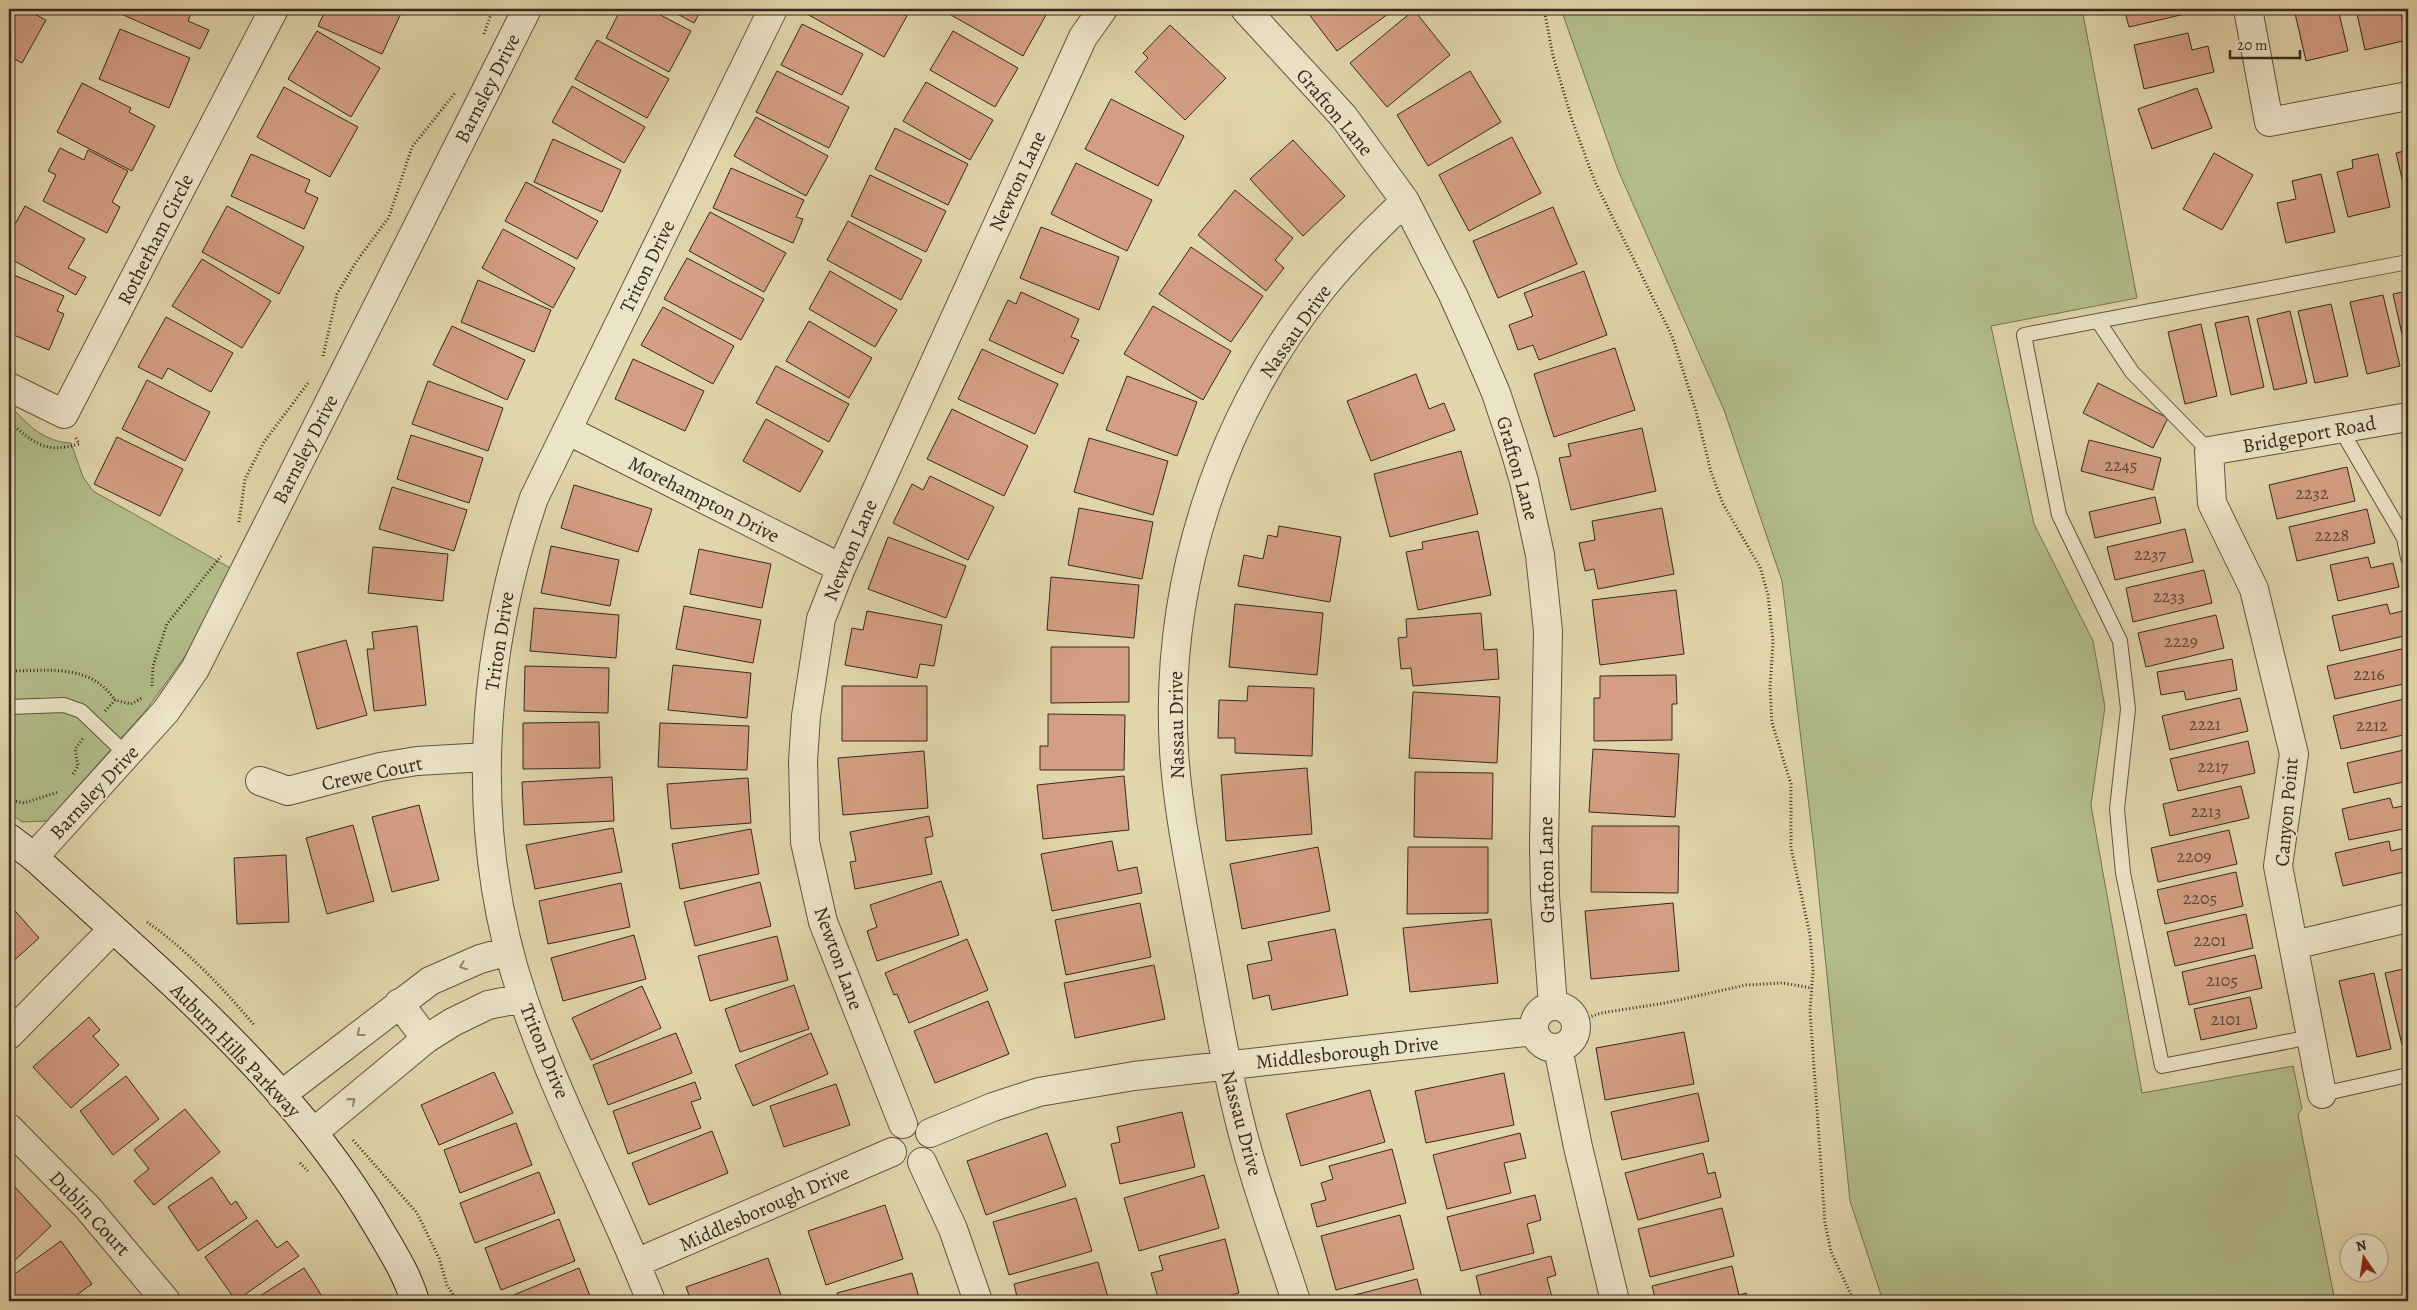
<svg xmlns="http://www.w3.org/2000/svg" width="2417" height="1310" font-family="Alegreya,serif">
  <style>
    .green { fill: #b2bd89; stroke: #747254 }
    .building { fill: #d49e84; stroke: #35281f }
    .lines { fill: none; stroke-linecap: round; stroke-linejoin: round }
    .lane-casing { stroke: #605342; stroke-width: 16 }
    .street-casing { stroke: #605342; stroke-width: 30 }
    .secondary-casing { stroke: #35281f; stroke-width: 30 }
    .path { stroke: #35281f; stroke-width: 3; stroke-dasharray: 1 2.5; stroke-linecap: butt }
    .lane { stroke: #ece4c8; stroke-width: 14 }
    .street { stroke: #ece4c8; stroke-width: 28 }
    .secondary { stroke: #ece4c8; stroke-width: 28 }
    .oneway { stroke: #908674 }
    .labels { text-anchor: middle; stroke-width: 4; stroke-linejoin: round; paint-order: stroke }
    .number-label { font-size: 18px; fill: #5d4638 }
    .street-label { font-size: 20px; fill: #35281f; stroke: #ece4c8 }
  </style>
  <rect width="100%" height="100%" fill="#e1d5ab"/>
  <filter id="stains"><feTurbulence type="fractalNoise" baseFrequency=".004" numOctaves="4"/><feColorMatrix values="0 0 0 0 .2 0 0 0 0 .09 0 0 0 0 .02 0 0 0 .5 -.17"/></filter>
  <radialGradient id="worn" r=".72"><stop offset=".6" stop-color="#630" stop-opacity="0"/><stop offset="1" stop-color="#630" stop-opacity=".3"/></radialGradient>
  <!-- green -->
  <path class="green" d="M1561 9H2082L2137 298 1991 326 2034 524 2093 641 2105 707 2091 805 2142 1093 2293 1066 2302 1108 2298 1115 2335 1301H1883L1850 1201 1814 848 1782 581 1724 410 1618 170Z
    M9 404C26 424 44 442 71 443L83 477 93 491 232 569 193 645 147 709 47 821 22 822 9 812Z"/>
  <!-- building -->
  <path class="building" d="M9 9H25L46 20 22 63 9 56Z
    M121 9H193L188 21 209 30 200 49 119 13Z
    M326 9H403L382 54 318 26Z
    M621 9H649L691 31 669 72 606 38Z
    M668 9H702L694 23Z
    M809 9H893L907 16 884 57 807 14Z
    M954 9H1035L1046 15 1023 56 951 15Z
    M1305 9H1395L1337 51Z
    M2124 9H2201L2202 10 2129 27Z
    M2294 9H2338L2348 51 2306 61Z
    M2356 9H2400L2407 40 2365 50Z
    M1414 10 1450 55 1387 107 1350 63Z
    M802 24 863 54 842 95 781 65Z
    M1170 25 1226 78 1185 120 1135 72 1148 58 1143 53Z
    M120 29 190 58 169 108 99 79Z
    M317 31 380 68 351 117 288 79Z
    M953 31 1018 68 995 107 930 70Z
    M2188 33 2192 50 2208 46 2214 72 2144 89 2134 45Z
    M597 40 669 79 647 118 575 79Z
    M777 71 849 107 829 148 756 112Z
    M1470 71 1501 122 1428 166 1397 115Z
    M926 82 993 120 970 160 903 121Z
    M82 83 131 108 129 112 155 126 132 171 57 132Z
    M572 86 645 127 624 163 552 122Z
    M284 87 358 127 330 177 257 137Z
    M2197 88 2212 128 2152 149 2138 109Z
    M1111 99 1184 136 1158 186 1085 149Z
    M756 117 828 156 806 196 734 156Z
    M895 128 968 164 948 205 875 169Z
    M1512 137 1541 193 1469 231 1439 175Z
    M553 139 621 170 602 212 534 182Z
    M1293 140 1345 196 1303 236 1250 179Z
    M60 148 84 160 88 150 128 171 112 202 120 207 107 233 43 201 56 175 48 171Z
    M2408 150V204L2396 153Z
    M2214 153 2253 175 2222 230 2183 209Z
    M251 154 310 180 305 192 318 198 304 229 231 196Z
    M2378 154 2390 207 2348 217 2337 172 2353 168 2352 160Z
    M1076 163 1152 200 1127 251 1051 214Z
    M731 168 804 200 796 217 803 219 793 243 713 208Z
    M2321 174 2335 232 2286 243 2277 203 2296 199 2292 181Z
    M870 175 946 211 926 252 851 216Z
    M526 182 598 221 577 259 505 221Z
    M1235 190 1293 238 1275 260 1284 268 1266 291 1198 235Z
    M25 206 85 239 68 268 86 277 76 295 9 258V235Z
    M227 206 304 247 279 294 202 252Z
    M1553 207 1577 264 1498 298 1473 241Z
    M710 212 786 253 764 292 689 251Z
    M848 221 922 260 901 300 827 260Z
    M1041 227 1119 257 1099 310 1020 278Z
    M503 229 575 268 553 308 482 268Z
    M1191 247 1263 296 1231 342 1159 294Z
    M687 258 764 299 741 340 664 299Z
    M202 259 271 301 242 348 172 306Z
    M830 271 897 310 875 347 809 309Z
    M1584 271 1607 335 1539 360 1533 345 1518 350 1509 325 1533 316 1524 293Z
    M9 273 64 296 57 311 64 314 49 350 9 333Z
    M478 280 551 310 534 352 461 322Z
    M2408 291V361L2393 294Z
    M1021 292 1079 319 1071 337 1079 340 1063 374 989 340 1008 300 1016 304Z
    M2383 295 2400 366 2367 374 2350 302Z
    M2331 304 2348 376 2315 383 2298 311Z
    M1153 306 1231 351 1203 400 1124 354Z
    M663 307 734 346 713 384 641 345Z
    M2290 311 2307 383 2274 390 2257 319Z
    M2248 316 2264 387 2231 395 2215 323Z
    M166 317 233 353 211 392 168 368 162 379 138 367Z
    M809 321 872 358 849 398 786 361Z
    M2201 324 2217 396 2185 404 2168 332Z
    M452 326 525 360 507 400 433 365Z
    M1615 348 1635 410 1554 437 1534 374Z
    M982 349 1058 384 1035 434 958 399Z
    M633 359 704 391 685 431 615 399Z
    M776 366 849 404 829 442 756 403Z
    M1416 374 1429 409 1444 403 1455 430 1371 461 1347 401Z
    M1127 376 1197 402 1177 456 1106 430Z
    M147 380 210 412 185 461 122 429Z
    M428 381 503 408 488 451 412 424Z
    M2098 383 2168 418 2153 448 2083 413Z
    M952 409 1028 446 1004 496 927 459Z
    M766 419 823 451 800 492 743 461Z
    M1642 428 1656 491 1571 510 1559 458 1571 456 1568 444Z
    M411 435 483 458 469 503 397 479Z
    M117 437 183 469 160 516 94 484Z
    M1089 438 1168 461 1153 515 1074 492Z
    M2089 440 2161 458 2153 490 2081 471Z
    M1461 451 1478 514 1390 537 1374 474Z
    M2347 467 2355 501 2277 519 2269 485Z
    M930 476 994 507 968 560 893 523 912 484 923 490Z
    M574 485 652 509 638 552 561 528Z
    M392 487 467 510 454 551 379 529Z
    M2155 497 2161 523 2095 538 2089 512Z
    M1079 508 1153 522 1142 579 1068 565Z
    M1662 508 1674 574 1598 589 1594 569 1585 571 1579 543 1595 540 1592 521Z
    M2367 509 2375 543 2297 561 2289 527Z
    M1279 526 1341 537 1330 602 1238 586 1244 555 1263 559 1268 535 1277 537Z
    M2185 529 2193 562 2115 580 2107 547Z
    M1478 531 1491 595 1418 610 1406 552 1423 549 1422 542Z
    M888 537 966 566 946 618 868 589Z
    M551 546 619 560 610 606 541 593Z
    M373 547 448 554 443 601 368 593Z
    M699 549 771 564 762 608 690 594Z
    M2368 557 2371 568 2393 563 2399 587 2338 601 2330 565Z
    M2204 570 2212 603 2133 622 2126 588Z
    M1051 577 1139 585 1134 638 1047 630Z
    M1676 590 1684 654 1600 665 1592 600Z
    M1235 604 1323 613 1317 675 1229 667Z
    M2387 604 2390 614 2403 611 2408 635 2340 651 2332 616Z
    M684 606 761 620 753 663 676 649Z
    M534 608 619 615 616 658 530 651Z
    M867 611 942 625 934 666 920 664 917 678 845 665 852 628 863 630Z
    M1481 613 1484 650 1497 649 1499 679 1413 686 1411 668 1401 669 1398 638 1407 637 1406 619Z
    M2216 615 2224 648 2146 667 2138 633Z
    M417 626 426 705 374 711 367 649H374L372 632Z
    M346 640 367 715 317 729 297 653Z
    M1051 647H1129V702L1051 703Z
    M2406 648 2408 659V683L2335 699 2327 666Z
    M2232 659 2237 690 2186 700 2184 691 2161 695 2157 672Z
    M673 665 751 673 747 718 668 710Z
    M525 666 609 668 608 713 524 711Z
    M1676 675 1677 704H1672V740L1594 741V698H1600V676Z
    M842 686H927V741H842Z
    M1248 686 1314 688 1312 756 1235 753V738H1218L1219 700 1247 701Z
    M1413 692 1500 697 1497 763 1409 758Z
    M2240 698 2248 731 2170 750 2162 716Z
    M2408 698V734L2341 749 2333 716Z
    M1048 714 1125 715 1124 770H1040V746H1048Z
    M599 722 600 768 523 769V723Z
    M660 723 749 726 747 770 658 767Z
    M2248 741 2255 773 2178 791 2170 759Z
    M1593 749 1679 754 1675 817 1589 812Z
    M2408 749V781L2354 793 2347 763Z
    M924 751 928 808 843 815 838 758Z
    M1307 768 1312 834 1226 841 1221 775Z
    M1415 772 1493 773 1492 839 1414 837Z
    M1124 776 1129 830 1043 839 1037 785Z
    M612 777 614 821 524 825 522 782Z
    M748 778 751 823 671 829 667 784Z
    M2241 786 2249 818 2170 836 2163 804Z
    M2390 798 2393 808 2408 805V828L2349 840 2342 809Z
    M419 805 439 880 392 892 372 817Z
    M929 816 933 836 925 838 932 874 855 889 850 862 856 861 850 832Z
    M353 825 374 901 327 914 306 838Z
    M1592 826H1679L1678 893 1591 892Z
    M613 828 622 872 535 889 526 845Z
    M751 829 759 874 680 889 672 844Z
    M2229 830 2237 864 2158 882 2151 848Z
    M1112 841 1118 871 1137 867 1142 893 1052 911 1041 854Z
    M2389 841 2391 851 2404 848 2408 871 2343 886 2335 853Z
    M1318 847 1330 911 1242 929 1230 864Z
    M1408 847H1488V913L1407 914Z
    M286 855 289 922 237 924 234 858Z
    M2236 872 2243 906 2165 924 2157 890Z
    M941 881 959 935 877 961 867 931 877 927 870 905Z
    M760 882 771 926 695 946 684 902Z
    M621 883 630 927 548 944 539 901Z
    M1140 903 1151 957 1066 975 1055 920Z
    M1673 903 1679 971 1591 979 1585 911Z
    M9 904 39 938 9 965Z
    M2246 914 2253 948 2175 966 2167 932Z
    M1491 919 1498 983 1410 992 1403 928Z
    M1335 929 1348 995 1272 1010 1269 995 1253 999 1247 965 1272 960 1268 942Z
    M634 935 646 979 563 1001 551 958Z
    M777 936 788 980 710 1001 698 956Z
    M967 939 988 990 909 1023 897 994 894 995 885 973Z
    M2255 955 2262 988 2189 1005 2182 972Z
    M1154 965 1165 1019 1075 1038 1064 983Z
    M2408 968V1043L2402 1045 2385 973Z
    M2374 973 2391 1049 2357 1057 2339 981Z
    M794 985 809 1029 740 1052 725 1009Z
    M642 986 661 1028 591 1060 572 1018Z
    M2250 997 2257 1028 2201 1040 2194 1009Z
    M988 1001 1009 1054 935 1083 914 1031Z
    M89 1017 100 1030 93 1036 119 1065 71 1108 33 1067Z
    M1684 1032 1694 1084 1605 1100 1596 1048Z
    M676 1033 692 1073 608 1105 593 1065Z
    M811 1033 828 1074 753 1106 735 1065Z
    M494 1072 513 1113 439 1145 421 1105Z
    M1504 1073 1514 1125 1426 1143 1415 1091Z
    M126 1076 159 1119 113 1155 80 1111Z
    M695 1082 701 1099 691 1102 701 1128 628 1154 613 1111Z
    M836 1084 850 1125 784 1147 770 1106Z
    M1370 1090 1385 1142 1301 1166 1286 1114Z
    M1698 1093 1709 1141 1622 1160 1611 1112Z
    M185 1109 220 1152 154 1205 134 1181 149 1169 134 1150Z
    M1182 1112 1195 1167 1120 1184 1111 1144 1120 1142 1117 1127Z
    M516 1123 532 1165 460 1193 444 1150Z
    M712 1131 728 1173 649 1205 632 1163Z
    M1047 1133 1066 1186 986 1215 967 1161Z
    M1520 1133 1526 1158 1504 1163 1511 1193 1447 1209 1433 1155Z
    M1392 1149 1406 1203 1317 1227 1311 1204 1326 1200 1321 1183 1333 1179 1329 1166Z
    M1703 1153 1708 1174 1715 1172 1721 1197 1638 1220 1625 1173Z
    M539 1172 555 1213 475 1243 460 1203Z
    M1204 1175 1219 1228 1139 1251 1124 1198Z
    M212 1177 231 1205 236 1201 247 1218 198 1251 168 1207Z
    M13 1185 51 1226 9 1266V1189Z
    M1535 1195 1541 1220 1527 1224 1534 1253 1461 1271 1447 1217Z
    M1076 1198 1092 1251 1009 1275 993 1222Z
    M885 1205 903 1259 826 1285 808 1231Z
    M1722 1208 1734 1256 1650 1277 1638 1229Z
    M1400 1215 1414 1269 1336 1290 1321 1236Z
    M559 1219 575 1261 501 1290 485 1248Z
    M257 1220 277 1248 287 1241 299 1256 236 1301 205 1257Z
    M1225 1239 1239 1293 1209 1301H1159L1151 1273 1163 1270 1159 1256Z
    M61 1241 92 1284 68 1301H9V1278Z
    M1551 1256 1556 1275 1547 1278 1553 1301H1482L1476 1276Z
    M768 1258 783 1301H691L686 1287Z
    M1098 1262 1109 1301H1018L1014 1284Z
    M1732 1266 1739 1295 1746 1293 1748 1301H1656L1652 1286Z
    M304 1268 325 1301H252Z
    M579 1268 592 1301H505L504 1299Z
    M912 1273 920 1301H839L837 1293Z
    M1417 1279 1423 1301H1335V1300Z"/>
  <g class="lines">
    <defs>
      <path id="lane" d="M2098 321 2132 372 2209 451
        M2340 428 2404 538 2408 558
        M9 707 64 705 81 711 128 756
        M2311 1037 2162 1066 2123 873 2117 809 2128 709 2120 641 2059 515 2024 335 2408 262
        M2322 1094 2408 1075"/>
      <path id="street" d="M1245 9 1344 117 1405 201 1453 295 1475 344 1496 393 1513 444 1524 481 1540 555 1548 631 1544 846 1545 896 1553 1006
        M2248 9 2269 122 2408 96
        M9 387 64 414 274 9
        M567 430 841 568
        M260 781 288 791 380 767 417 761 486 757
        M34 857 166 711 195 669 527 9
        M2294 945 2408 918
        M399 1003 426 1039
        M1534 1027a21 21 0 1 1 42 0a21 21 0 1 1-42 0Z
        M9 1035 113 929
        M1558 1048 1578 1147 1615 1301
        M2322 1094 2278 866 2294 754 2254 589 2212 503 2209 451 2408 417
        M281 1095 430 981 480 959 509 951
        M903 1124 823 922 805 842 803 761 806 716 821 619 841 568 1083 37 1103 9
        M9 1128 87 1207 166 1301
        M314 1132 426 1039 453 1022 488 1005 523 998
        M930 1133 993 1107 1039 1092 1134 1076 1534 1031
        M922 1162 953 1229 978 1301
        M636 1263 892 1152
        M651 1301C611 1199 558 1102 523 998 468 835 479 659 534 498L773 9
        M1296 1301C1280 1251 1261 1200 1247 1149 1227 1078 1216 1005 1202 933 1191 873 1178 813 1174 751 1164 584 1219 417 1323 287 1348 256 1377 228 1405 201"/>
      <path id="secondary" d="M9 838 34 857C157 970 293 1080 378 1227 392 1251 407 1274 415 1301"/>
    </defs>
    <!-- lane casing -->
    <use href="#lane" class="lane-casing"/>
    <!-- street casing -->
    <use href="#street" class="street-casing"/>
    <!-- secondary casing -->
    <use href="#secondary" class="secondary-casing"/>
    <!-- path -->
    <path class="path" d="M1544 9 1553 56 1572 120 1595 182 1672 336 1696 411 1711 472 1723 504 1760 567 1768 595 1773 642 1770 687 1772 723 1791 784V848L1810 935 1813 971 1810 1011 1825 1223 1831 1252 1854 1301
      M484 34 493 9
      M323 356 337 294 356 262 389 217 412 147 455 93
      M9 422C35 443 44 454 79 444L75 436
      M239 522 245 479 264 442 308 383
      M9 671C48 671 90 663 115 700
      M152 686 153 666 167 624 221 556
      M105 711 115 700 131 704 142 698
      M73 774 78 766 75 749 84 737
      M9 800 24 803 58 792
      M147 922C185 948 224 989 254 1025
      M1575 1022 1601 1013 1665 1003 1746 985 1783 983 1812 988
      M353 1140 417 1213 439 1258 447 1285 457 1301
      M300 1163 308 1171"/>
    <!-- lane -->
    <use href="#lane" class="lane"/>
    <!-- street -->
    <use href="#street" class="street"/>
    <!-- secondary -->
    <use href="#secondary" class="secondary"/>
  </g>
  <!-- one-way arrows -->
  <defs><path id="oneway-chevron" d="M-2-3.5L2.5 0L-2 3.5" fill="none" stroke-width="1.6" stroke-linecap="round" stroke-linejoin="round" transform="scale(1.25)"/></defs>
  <g class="oneway">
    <use href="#oneway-chevron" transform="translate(463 966) rotate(159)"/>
    <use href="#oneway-chevron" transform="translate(360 1033) rotate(142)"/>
    <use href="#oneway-chevron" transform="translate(352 1101) rotate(-40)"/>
  </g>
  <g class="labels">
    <!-- number labels -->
    <g class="number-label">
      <text x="2121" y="471">2245</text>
      <text x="2312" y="499">2232</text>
      <text x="2332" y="541">2228</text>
      <text x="2150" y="560">2237</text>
      <text x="2169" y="602">2233</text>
      <text x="2181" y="647">2229</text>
      <text x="2369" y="680">2216</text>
      <text x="2205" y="730">2221</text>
      <text x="2372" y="731">2212</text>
      <text x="2213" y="772">2217</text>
      <text x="2206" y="817">2213</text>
      <text x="2194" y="862">2209</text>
      <text x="2200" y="904">2205</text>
      <text x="2210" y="946">2201</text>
      <text x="2222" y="986">2105</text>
      <text x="2226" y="1025">2101</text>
    </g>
    <!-- street labels -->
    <g class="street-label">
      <text transform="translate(487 88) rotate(-63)" y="7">Barnsley Drive</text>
      <text transform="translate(1335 112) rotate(50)" y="7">Grafton Lane</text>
      <text transform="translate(1017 181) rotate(-65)" y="7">Newton Lane</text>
      <text transform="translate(155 239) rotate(-63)" y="7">Rotherham Circle</text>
      <text transform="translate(647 266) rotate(-64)" y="7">Triton Drive</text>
      <text transform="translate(1295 331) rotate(-55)" y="7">Nassau Drive</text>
      <text transform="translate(2309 434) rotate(-10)" y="7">Bridgeport Road</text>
      <text transform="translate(305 449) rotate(-63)" y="7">Barnsley Drive</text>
      <text transform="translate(1518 468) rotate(74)" y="7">Grafton Lane</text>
      <text transform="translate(704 499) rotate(27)" y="7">Morehampton Drive</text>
      <text transform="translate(850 550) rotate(-67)" y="7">Newton Lane</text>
      <text transform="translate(499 641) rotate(-81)" y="7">Triton Drive</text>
      <text transform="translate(1176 725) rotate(-91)" y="7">Nassau Drive</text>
      <text transform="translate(372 773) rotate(-12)" y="7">Crewe Court</text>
      <text transform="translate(94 792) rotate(-47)" y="7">Barnsley Drive</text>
      <text transform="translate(2286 812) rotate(-85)" y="7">Canyon Point</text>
      <text transform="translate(1546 870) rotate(-91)" y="7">Grafton Lane</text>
      <text transform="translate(839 958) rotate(70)" y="7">Newton Lane</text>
      <text transform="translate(236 1050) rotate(46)" y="7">Auburn Hills Parkway</text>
      <text transform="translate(545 1051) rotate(68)" y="7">Triton Drive</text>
      <text transform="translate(1347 1052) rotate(-6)" y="7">Middlesborough Drive</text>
      <text transform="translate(1242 1123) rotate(75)" y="7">Nassau Drive</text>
      <text transform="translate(764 1208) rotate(-24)" y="7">Middlesborough Drive</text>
      <text transform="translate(90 1213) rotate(47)" y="7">Dublin Court</text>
    </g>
  </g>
  <!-- margin -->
  <rect width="2417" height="1310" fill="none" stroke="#e1d5ab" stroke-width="30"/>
  <rect x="10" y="10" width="2397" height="1290" fill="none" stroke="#35281f" stroke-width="2.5"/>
  <rect x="15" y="15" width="2387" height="1280" fill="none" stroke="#35281f"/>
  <!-- north arrow -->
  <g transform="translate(2364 1258) rotate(347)"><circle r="24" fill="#ece4c8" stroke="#a39984"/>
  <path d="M0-4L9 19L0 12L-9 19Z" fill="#8f2418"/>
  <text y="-8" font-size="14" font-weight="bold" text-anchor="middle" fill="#35281f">N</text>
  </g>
  <!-- scale -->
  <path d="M2230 50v8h70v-8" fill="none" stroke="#35281f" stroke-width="2.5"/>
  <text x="2237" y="50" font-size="15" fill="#35281f" stroke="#ece4c8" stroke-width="4" paint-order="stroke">20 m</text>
  <rect width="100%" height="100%" filter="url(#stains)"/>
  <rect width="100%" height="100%" fill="url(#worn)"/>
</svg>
